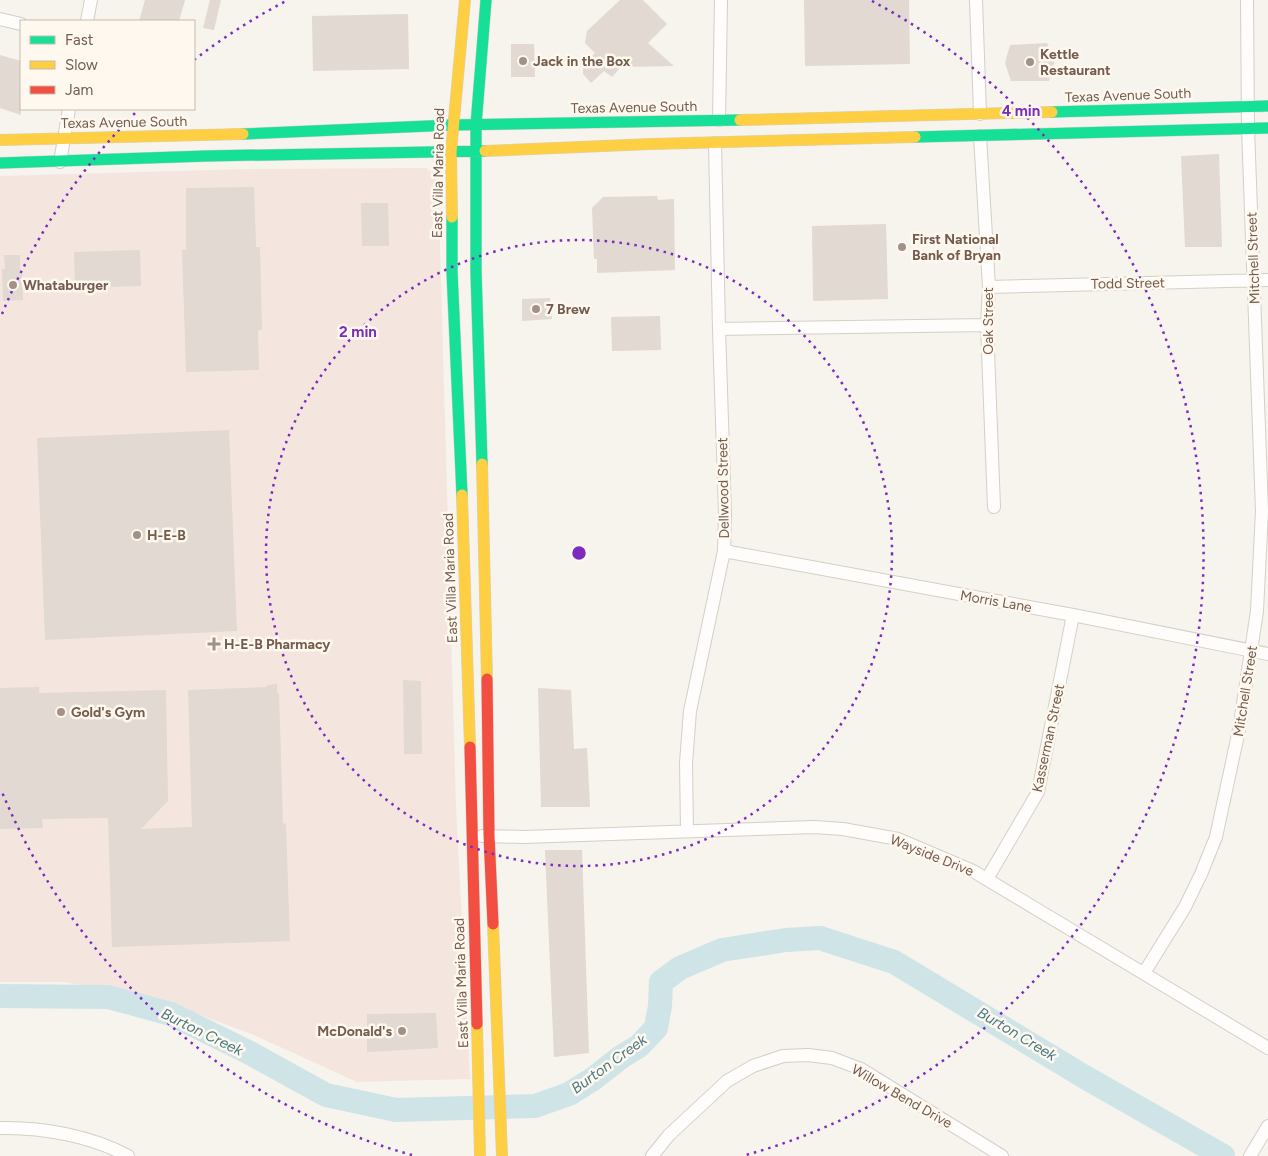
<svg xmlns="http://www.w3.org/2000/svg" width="1268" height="1156" font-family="Figtree,sans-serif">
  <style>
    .commercial { fill: #f4e6de }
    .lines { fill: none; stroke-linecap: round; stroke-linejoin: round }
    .river { stroke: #cfe4e7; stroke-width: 24 }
    .building { fill: #e1d9d2 }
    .street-casing { stroke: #d4cfc8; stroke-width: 14 }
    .fast-casing { stroke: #d6d0ca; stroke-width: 12 }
    .slow-casing { stroke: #d6d0ca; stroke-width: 12 }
    .jam-casing { stroke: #d6d0ca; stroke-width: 12 }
    .street { stroke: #fefdfc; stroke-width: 12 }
    .fast { stroke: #16e098; stroke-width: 11 }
    .slow { stroke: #ffcf43; stroke-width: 11 }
    .jam { stroke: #f24e42; stroke-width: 11 }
    .ring { fill: none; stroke: #7b2cbf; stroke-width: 2.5; stroke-dasharray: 2.5 5 }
    .poi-dot { fill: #a29186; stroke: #fef8ef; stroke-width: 2 }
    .labels { text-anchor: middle; stroke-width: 5; stroke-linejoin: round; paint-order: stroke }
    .poi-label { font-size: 14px; font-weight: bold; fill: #745c4e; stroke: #fef8ef; text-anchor: start }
    .street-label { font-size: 14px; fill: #745c4e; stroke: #fef8ef }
    .water-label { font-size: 15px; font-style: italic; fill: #497a85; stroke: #fef8ef }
    .centre { fill: #7b2cbf; stroke: #fef8ef; stroke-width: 2.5 }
    .ring-label { font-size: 15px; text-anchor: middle; font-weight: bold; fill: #7b2cbf; stroke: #fef8ef; stroke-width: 5; stroke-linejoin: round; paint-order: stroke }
  </style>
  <rect width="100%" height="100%" fill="#f7f3ed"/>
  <!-- commercial -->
  <path class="commercial" d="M426 168 438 178 456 806 470 1079 357 1082 254 1035 154 998 63 982H0V176L248 169Z"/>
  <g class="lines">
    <!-- river -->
    <path class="river" d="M0 996 108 997 171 1014 248 1052 326 1095 396 1110 535 1106 569 1094 593 1079 621 1057 639 1046 656 1028 660 1006 661 982 680 968 722 950 786 940 820 938 894 962 1083 1076 1223 1156"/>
  </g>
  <!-- building -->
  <path class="building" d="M145 0H185L179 21H139Z
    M210 0H221L214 30 203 28Z
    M620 0H643L667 24 648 43 674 66 621 67 612 77 604 71 591 83 583 74V65L595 53 585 43 587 31Z
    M804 0H909L910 64 805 66Z
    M408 14 409 69 313 71 312 16Z
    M1047 43 1055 60 1049 81H1011L1005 63 1010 45Z
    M511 44H534L535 77H511Z
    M0 55 21 61V115L0 108Z
    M1219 154 1222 247H1185L1181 156Z
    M254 187 256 247H260L262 329 258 331 259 370 186 372 182 250H186V188Z
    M657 196 658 200 674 199 675 270 597 273V259H594L592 208 603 197Z
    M361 203H388L389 246H362Z
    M886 224 888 299 813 301 812 226Z
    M140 250 141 286 75 288 74 252Z
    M4 255H20V270H22L23 300 3 301 2 269H5Z
    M550 298 552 319 522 321V299Z
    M660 316 661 350 612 351 611 317Z
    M229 430 237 631 45 640 37 438Z
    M403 680 421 681 422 754H404Z
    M277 684V693H279L283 824 286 823 290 941 112 947 108 818 42 819 43 828 0 829V688L39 687V693L166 690 168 801 141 829 192 827 188 690 267 687V685Z
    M538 688 571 690 574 749 587 748 590 807H541Z
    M545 850H582L589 1053 554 1057Z
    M436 1013 438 1048 367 1052V1014Z"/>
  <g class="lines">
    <defs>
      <path id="street" d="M976 0 980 114
        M0 19 21 24
        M87 21 91 0
        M719 120 721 0
        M980 136 989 287 987 325 994 507
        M60 162 69 109
        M989 287 1268 280
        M719 329 987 325
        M724 551 1073 615 1268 654
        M687 830 686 763 690 711 724 551 725 513 719 329 715 143
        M482 836 524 837 814 827 843 829 898 839 973 871 1268 1048
        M987 879 1038 792 1073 615
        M1144 973 1185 907 1201 874 1216 837 1239 730 1257 611 1262 511 1248 128 1247 0
        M0 1128C42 1127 91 1136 128 1156
        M652 1156 669 1135 727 1081 753 1066 783 1056 808 1055 832 1058 861 1069 1002 1156
        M1250 1156 1268 1126"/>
      <path id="fast" d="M1052 112 1268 106
        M243 134 452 125 740 120
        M915 137 1268 128
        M0 163 206 156 485 151
        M452 217V272L462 495
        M482 464 476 272V125L486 0"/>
      <path id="slow" d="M740 120 1052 112
        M0 140 243 134
        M485 151 651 144 915 137
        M452 217 451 152 465 0
        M482 464 487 679
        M462 495 470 747
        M493 924 502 1156
        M477 1024 480 1156"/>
      <path id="jam" d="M487 679 489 835 493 924
        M470 747 477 1024"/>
    </defs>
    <!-- street casing -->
    <use href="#street" class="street-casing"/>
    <!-- fast casing -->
    <use href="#fast" class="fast-casing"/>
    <!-- slow casing -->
    <use href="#slow" class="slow-casing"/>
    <!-- jam casing -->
    <use href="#jam" class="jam-casing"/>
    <!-- street -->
    <use href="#street" class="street"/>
    <!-- fast -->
    <use href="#fast" class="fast"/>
    <!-- slow -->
    <use href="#slow" class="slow"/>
    <!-- jam -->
    <use href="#jam" class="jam"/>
  </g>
  <!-- distance rings -->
  <g class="ring">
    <circle cx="579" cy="553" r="313"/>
    <path d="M412 1155A625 625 0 0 1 2 792M2 314A625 625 0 0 1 137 111M194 60A625 625 0 0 1 286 1M872 1A625 625 0 0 1 746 1155"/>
  </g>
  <!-- markers -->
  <g class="poi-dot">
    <circle cx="523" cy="61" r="5"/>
    <circle cx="1030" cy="62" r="5"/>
    <circle cx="902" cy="247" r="5"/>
    <circle cx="13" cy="285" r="5"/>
    <circle cx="536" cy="309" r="5"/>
    <circle cx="137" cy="535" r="5"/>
    <path d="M211.5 636.5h5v5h5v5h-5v5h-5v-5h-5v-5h5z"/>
    <circle cx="61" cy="712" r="5"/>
    <circle cx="402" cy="1031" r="5"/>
  </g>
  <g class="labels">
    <!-- poi labels -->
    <g class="poi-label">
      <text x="1040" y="59">Kettle<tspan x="1040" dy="16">Restaurant</tspan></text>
      <text x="533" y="66">Jack in the Box</text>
      <text x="912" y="244">First National<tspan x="912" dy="16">Bank of Bryan</tspan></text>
      <text x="23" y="290">Whataburger</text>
      <text x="546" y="314">7 Brew</text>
      <text x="147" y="540">H-E-B</text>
      <text x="224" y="649">H-E-B Pharmacy</text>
      <text x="71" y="717">Gold's Gym</text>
      <text x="392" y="1036" text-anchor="end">McDonald's</text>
    </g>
    <!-- street labels -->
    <g class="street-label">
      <text transform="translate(1128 95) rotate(-2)" y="5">Texas Avenue South</text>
      <text transform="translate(634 107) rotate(-1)" y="5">Texas Avenue South</text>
      <text transform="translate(124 122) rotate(-1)" y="5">Texas Avenue South</text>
      <text transform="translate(438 173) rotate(-89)" y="5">East Villa Maria Road</text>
      <text transform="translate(1253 258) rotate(-92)" y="5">Mitchell Street</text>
      <text transform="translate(1128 283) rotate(-1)" y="5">Todd Street</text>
      <text transform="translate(988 321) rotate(-90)" y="5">Oak Street</text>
      <text transform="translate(723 488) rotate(-91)" y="5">Dellwood Street</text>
      <text transform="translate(450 578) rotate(-92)" y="5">East Villa Maria Road</text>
      <text transform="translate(996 601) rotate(10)" y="5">Morris Lane</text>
      <text transform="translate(1245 691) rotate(-81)" y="5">Mitchell Street</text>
      <text transform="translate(1048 738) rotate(-78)" y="5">Kasserman Street</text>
      <text transform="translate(932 855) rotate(22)" y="5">Wayside Drive</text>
      <text transform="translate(461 983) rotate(-92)" y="5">East Villa Maria Road</text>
      <text transform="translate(902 1096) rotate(30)" y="5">Willow Bend Drive</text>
    </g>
    <!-- water labels -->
    <g class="water-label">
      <text transform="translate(202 1032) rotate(26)" y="5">Burton Creek</text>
      <text transform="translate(1017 1034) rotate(31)" y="5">Burton Creek</text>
      <text transform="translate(609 1064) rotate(-36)" y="5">Burton Creek</text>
    </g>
  </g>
  <circle cx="579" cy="553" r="8" class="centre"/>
  <g class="ring-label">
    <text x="1021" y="116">4 min</text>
    <text x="358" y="337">2 min</text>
  </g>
  <!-- legend -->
  <rect x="20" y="20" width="175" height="90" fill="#fef8ef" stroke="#c7baaf"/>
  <rect x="30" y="36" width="25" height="8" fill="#16e098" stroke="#c7baaf"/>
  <text x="65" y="45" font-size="15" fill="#745c4e">Fast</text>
  <rect x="30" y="61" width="25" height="8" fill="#ffcf43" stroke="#c7baaf"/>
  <text x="65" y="70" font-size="15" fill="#745c4e">Slow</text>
  <rect x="30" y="86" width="25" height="8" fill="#f24e42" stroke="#c7baaf"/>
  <text x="65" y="95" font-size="15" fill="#745c4e">Jam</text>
</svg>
